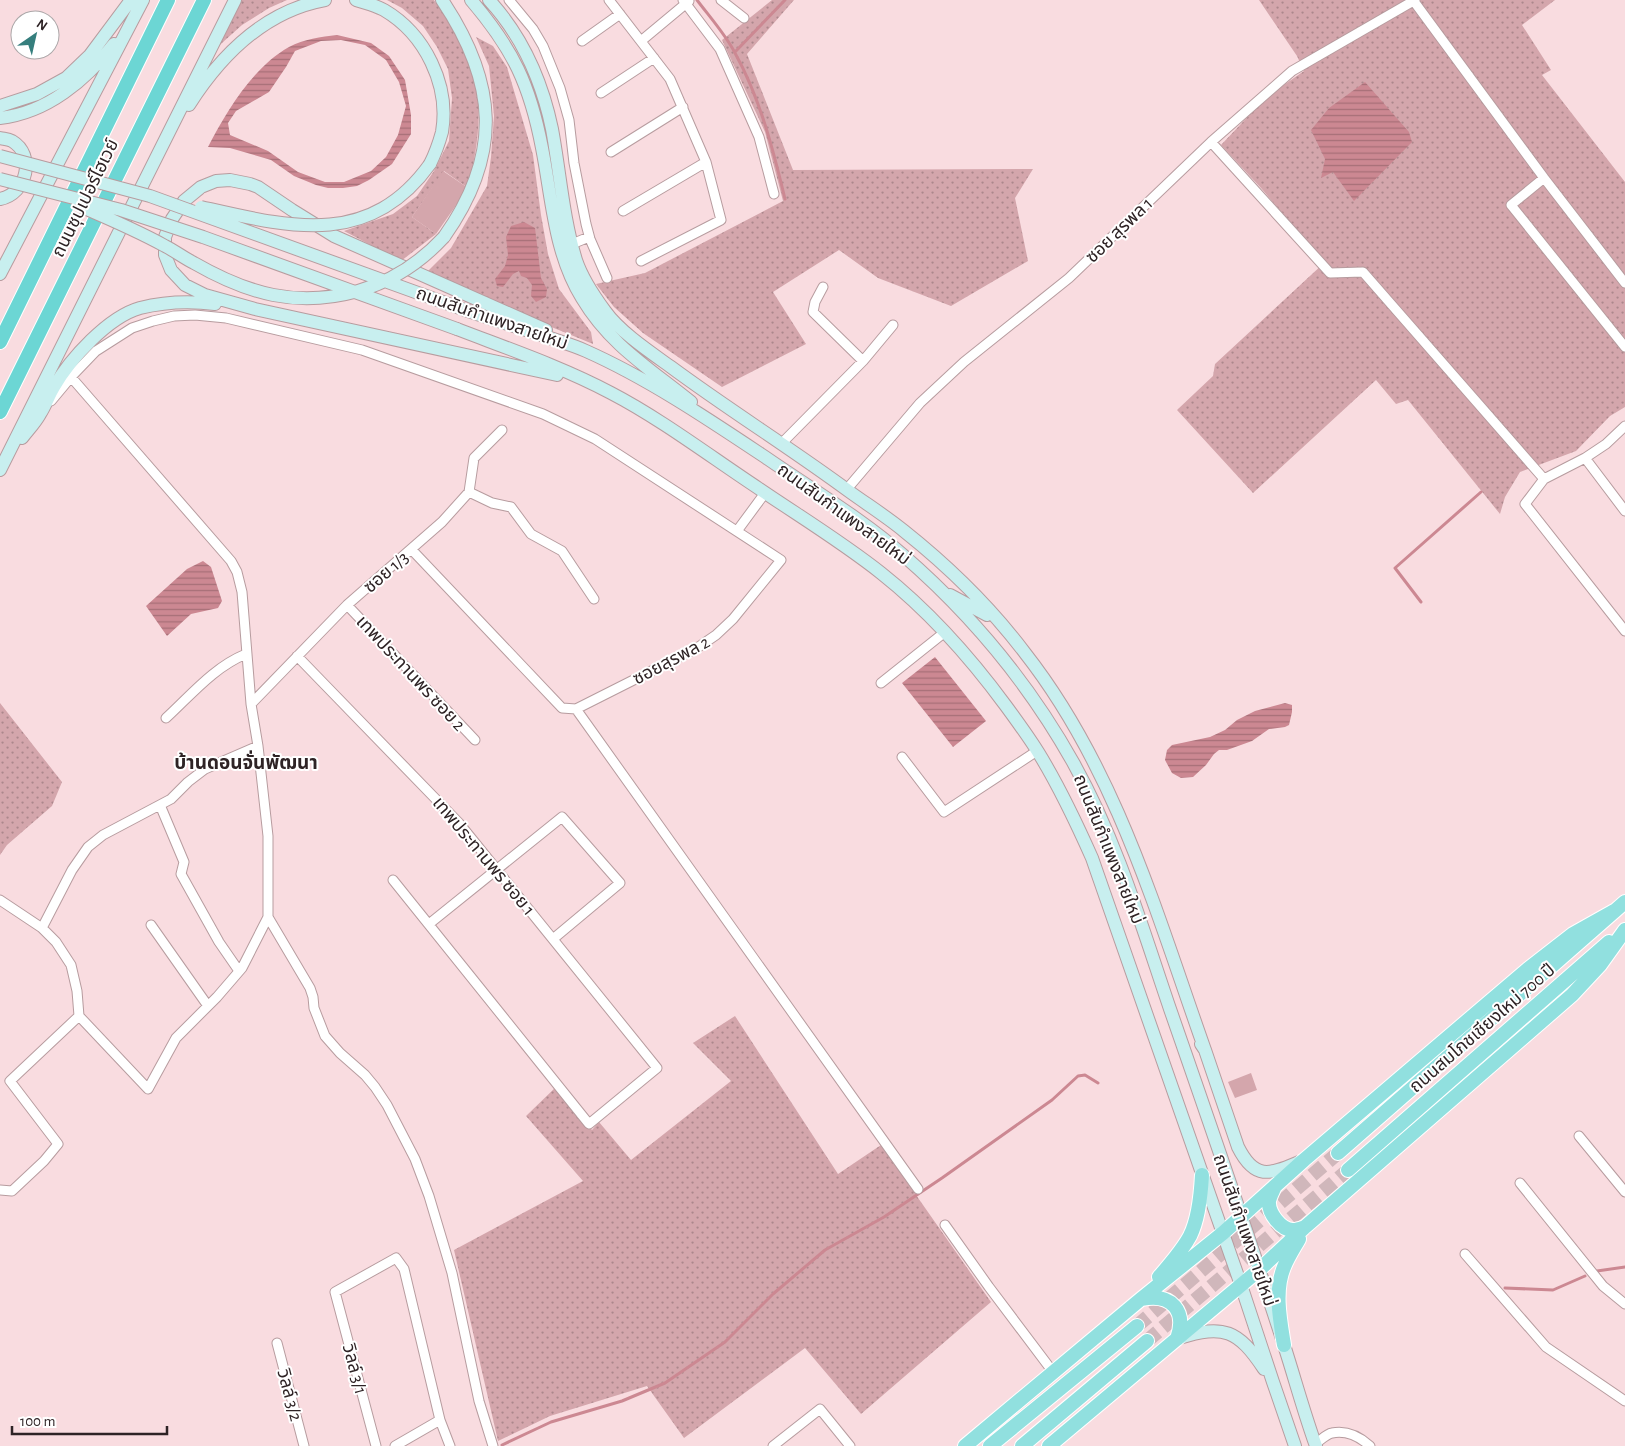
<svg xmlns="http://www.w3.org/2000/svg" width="1625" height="1446" font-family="'Alegreya Sans','Noto Sans Thai',sans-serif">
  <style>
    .grass { fill: url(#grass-dots) }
    .garden { fill: #d4a6ac }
    .water { fill: url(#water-rules); fill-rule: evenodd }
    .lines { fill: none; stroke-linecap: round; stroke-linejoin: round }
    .stream { stroke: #cc8892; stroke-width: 3 }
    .primary-tunnel { stroke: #d0b7bb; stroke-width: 14; stroke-dasharray: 14 7; stroke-linecap: butt }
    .minor-casing { stroke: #b79c9f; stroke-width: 11 }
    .secondary-casing { stroke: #b79c9f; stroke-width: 14 }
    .primary-casing { stroke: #fff; stroke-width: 16 }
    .trunk-casing { stroke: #fff; stroke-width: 16 }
    .minor { stroke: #fff; stroke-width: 9 }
    .secondary { stroke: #c8efef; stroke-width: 12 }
    .primary { stroke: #91e0df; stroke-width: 14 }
    .trunk { stroke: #6cd6d4; stroke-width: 14 }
    .secondary-bridge-casing { stroke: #b79c9f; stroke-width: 14; stroke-linecap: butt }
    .secondary-bridge { stroke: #c8efef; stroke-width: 12 }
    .labels { text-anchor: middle; stroke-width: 4; stroke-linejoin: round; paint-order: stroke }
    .street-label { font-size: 18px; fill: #2e2325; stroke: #fff }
    .neighbourhood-label { font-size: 19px; font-weight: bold; fill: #2e2325; stroke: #fff }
  </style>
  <defs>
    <pattern id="grass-dots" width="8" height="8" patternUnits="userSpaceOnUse" patternTransform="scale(1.25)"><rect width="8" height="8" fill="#d4a6ac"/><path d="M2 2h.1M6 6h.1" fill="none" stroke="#ac878c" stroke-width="1.8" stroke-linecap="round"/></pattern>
    <pattern id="water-rules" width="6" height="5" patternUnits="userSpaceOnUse" patternTransform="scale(1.25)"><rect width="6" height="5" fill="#cc8892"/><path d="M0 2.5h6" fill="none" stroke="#a66f77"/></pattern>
  </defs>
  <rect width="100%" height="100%" fill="#f9dce0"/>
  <!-- grass -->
  <path class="grass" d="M241 0H287L269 8 242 25 213 51Z
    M387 0H434L436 3C443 13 450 22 456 32 460 38 462 46 465 53 486 99 479 141 468 188L444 171 412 217 436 234 401 261 344 231 393 214 417 196 434 171 449 141 452 98 448 69 437 47 423 26 402 8Z
    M772 0H794L747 54 793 170 1033 169 1015 198 1028 261 951 306 878 278 839 250 773 292 806 344 722 387 643 333 614 307 596 284 645 273 783 201 765 132 722 40Z
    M1259 0H1555L1522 25 1551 70 1542 75 1625 182V407L1610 416 1576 451 1520 472 1505 497 1500 514 1408 400 1396 404 1376 380 1253 493 1177 410 1213 376 1215 364 1324 263 1261 188 1221 145 1257 107 1278 89 1304 71 1297 56Z
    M476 37 493 46 507 67 533 155 541 215 548 254 559 289 591 332 593 344 500 306 427 272 451 248 487 186 491 157 494 116 489 66Z
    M0 703 62 782 52 806 7 845 0 855Z
    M735 1016 838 1174 881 1145 991 1302 861 1414 805 1348 684 1438 647 1386 550 1416 498 1441 454 1250 583 1181 526 1116 556 1087 592 1130 599 1122 631 1160 731 1081 693 1043Z"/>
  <!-- garden -->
  <path class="garden" d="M443 171 468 188 436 234 412 217Z
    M1251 1073 1257 1090 1235 1098 1228 1082Z"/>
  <!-- water -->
  <path class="water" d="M337 35 371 43 389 56 405 80 411 115V134L392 164 369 180 357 186 343 188H328L316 185 294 176 271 160 230 148 208 147C226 112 253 67 289 47 304 39 321 37 337 35ZM341 40 365 45 386 60 399 82 406 106 398 135 386 157 371 171 344 182H325L298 172 268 151 230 135 228 123 236 111 269 92 286 67 295 51 321 41Z
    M1365 82 1409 132 1412 142 1354 201 1333 172 1321 178 1325 159 1311 130 1329 108Z
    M524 222 535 228 541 278 547 289 546 297 536 302 531 296 532 285 527 278 521 276 519 271 513 274 503 287 497 286 495 279 505 266 508 255 506 237 511 226Z
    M203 561 211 567 222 601 218 608 191 614 167 636 146 606 187 569Z
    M935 657 986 721 953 747 902 683Z
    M1285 703 1292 705V712L1289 725 1285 727 1269 729 1252 741 1227 750H1219L1214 754 1206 765 1193 777 1181 778 1172 773 1165 760 1167 750 1172 745 1210 737 1225 730 1237 720 1255 711Z"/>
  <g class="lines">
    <!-- stream -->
    <path class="stream" d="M697 0C709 16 726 35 735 53 760 98 773 149 785 199
      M735 52 785 0
      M1421 602 1395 568 1481 492
      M1597 1271 1625 1267
      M1505 1288 1553 1290 1585 1276
      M502 1445 551 1422 622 1401 665 1383 725 1342 773 1294 825 1250 884 1217 942 1178 1052 1100 1078 1076 1085 1075 1098 1083"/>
    <!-- primary-tunnel -->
    <path class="primary-tunnel" d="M1137 1326 1338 1153
      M1147 1341 1348 1170"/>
    <defs>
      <path id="minor" d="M509 0 533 29 543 46 560 88 569 120 574 163 586 224 590 239 607 278
        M609 0 670 79 706 162 721 220 641 261
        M683 0 720 49 759 137 774 194
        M721 0 744 18
        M1413 0 1544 178 1625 283
        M582 41 620 14
        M641 41 689 1
        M601 93 654 58
        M1211 142 1330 273 1363 272 1544 479
        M611 152 683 107
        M1544 178 1511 205 1625 347
        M623 211 706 162
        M572 244 589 237
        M823 287 815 302 813 312 863 361
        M71 377 231 561 237 572 242 592 251 704 258 746 268 836V917L242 968 217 997 176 1038 148 1089 79 1016
        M51 401 71 377 96 351 132 328 153 321 174 316 195 315 226 318 362 350 543 414 595 439 781 560 733 619 716 635 697 648 576 709 562 708 412 550
        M1625 426 1606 444 1585 458 1544 479 1525 504 1625 631
        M781 444 863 361 893 325
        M1585 458 1625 511
        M847 489 920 403 964 362 1069 278 1211 142 1292 71 1415 0
        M469 492 492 503 511 507 531 534 562 551 594 599
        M737 531 765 493
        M347 605 475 740
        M297 656 459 823 657 1068 589 1124 393 880
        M881 683 945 632
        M251 704 347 605 442 522 469 492 474 458 502 430
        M576 709 918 1189
        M166 718C191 695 214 667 246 654
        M902 757 944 812 1037 751
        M160 805 184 862 181 874 219 942 239 971
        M0 900 42 928 56 942 71 965 77 991 79 1016
        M268 917 310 988 313 997 314 1008 325 1036 340 1053 365 1075 375 1087 387 1105 415 1159 429 1196 452 1273 479 1401 493 1446
        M429 924 562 817 620 883 553 939
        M151 925 208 1006
        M42 928 72 870 88 847 103 835 171 799 188 782 205 769 258 746
        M1579 1136 1625 1192
        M1520 1183 1603 1286 1625 1304
        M0 1190 12 1191 44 1161 58 1144 10 1081 79 1016
        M945 1225 989 1287 1053 1372
        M1465 1254 1546 1347 1625 1401
        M277 1343 304 1446
        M1315 1444C1320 1441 1326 1434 1332 1433 1347 1430 1360 1437 1370 1446
        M376 1446 335 1292 396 1258 404 1269 440 1420 450 1446
        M395 1446 440 1420
        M773 1446 820 1409 850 1446"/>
      <path id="secondary" d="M356 0C366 3 375 5 384 10 425 34 450 85 442 132 439 143 435 154 430 164
        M442 0C497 82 503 154 444 237
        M471 0C513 49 530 85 542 148 552 198 554 253 582 298 610 345 649 368 691 402
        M489 0C523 37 542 81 552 129 560 172 563 218 576 260 582 278 594 296 605 311 620 332 650 352 671 367 729 410 792 449 850 492 868 505 887 517 904 531 948 566 991 608 1025 653 1116 769 1156 912 1205 1050
        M189 105C221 55 264 11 325 0
        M0 106 37 94 66 78 90 55 131 0
        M0 118C47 113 86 80 114 44
        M0 138C4 139 8 139 12 141 36 155 27 194 0 199
        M0 274 143 0
        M465 310C491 319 517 327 544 336 558 341 573 345 586 351 649 379 711 421 768 459 813 490 862 519 903 555 971 614 1030 685 1074 764 1117 841 1142 927 1170 1009 1209 1121 1248 1233 1284 1345 1295 1379 1304 1413 1316 1446
        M457 329C509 349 562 367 611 393 661 419 711 457 758 488 799 516 842 542 881 573 929 611 970 657 1006 706 1017 721 1028 736 1038 752 1059 786 1076 822 1092 858L1241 1285 1273 1382 1295 1446
        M546 330 334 236 292 210 258 187 250 184 230 180 216 181 201 187 184 201 172 219 165 237V255L171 270 185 285 205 295 255 309 557 375
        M22 438C28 430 35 423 40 414 46 405 49 395 54 387 70 359 108 317 140 308 164 302 191 301 215 304
        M0 470 235 0
        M950 595 987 615
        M1201 1044 1205 1050 1238 1147C1255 1181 1270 1174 1299 1162
        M1179 1338C1224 1324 1238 1330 1264 1369"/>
      <path id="primary" d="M1338 1153 1625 902
        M1348 1170 1609 942
        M1275 1186C1273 1191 1270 1196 1269 1201 1268 1213 1281 1230 1293 1230 1297 1230 1302 1228 1305 1227
        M1159 1277C1170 1264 1182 1251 1190 1236 1199 1218 1201 1194 1202 1175
        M1142 1299C1172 1293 1187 1311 1177 1339
        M1284 1345C1280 1320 1274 1291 1284 1267 1288 1257 1294 1248 1299 1239
        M965 1446 1141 1299 1223 1233 1304 1160 1528 969 1573 934 1614 911
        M990 1446 1137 1326
        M1022 1446 1147 1341
        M1049 1446 1259 1270 1305 1227 1572 995 1600 965 1625 930"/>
      <path id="trunk" d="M0 342 168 0
        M0 412 204 0"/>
    </defs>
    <!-- minor casing -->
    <use href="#minor" class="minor-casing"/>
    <!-- secondary casing -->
    <use href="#secondary" class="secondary-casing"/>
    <!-- primary casing -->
    <use href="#primary" class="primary-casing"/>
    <!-- trunk casing -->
    <use href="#trunk" class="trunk-casing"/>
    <!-- minor -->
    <use href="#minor" class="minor"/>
    <!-- secondary -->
    <use href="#secondary" class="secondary"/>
    <!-- primary -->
    <use href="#primary" class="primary"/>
    <!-- trunk -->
    <use href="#trunk" class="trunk"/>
    <defs>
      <path id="secondary-bridge" d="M0 156 150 196 465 310
        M0 179 121 210 203 237 457 329
        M82 207C110 219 138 231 165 246 175 251 184 258 194 263 248 294 297 308 358 291 393 281 420 263 444 237
        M201 207C289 227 369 249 430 164"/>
    </defs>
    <!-- secondary-bridge casing -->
    <use href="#secondary-bridge" class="secondary-bridge-casing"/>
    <!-- secondary-bridge -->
    <use href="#secondary-bridge" class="secondary-bridge"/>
  </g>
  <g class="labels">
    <!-- street labels -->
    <g class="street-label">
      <text transform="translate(85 198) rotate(-64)" y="6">ถนนซุปเปอร์ไฮเวย์</text>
      <text transform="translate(1119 230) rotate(-44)" y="6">ซอย สุรพล 1</text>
      <text transform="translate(492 318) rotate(19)" y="6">ถนนสันกำแพงสายใหม่</text>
      <text transform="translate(844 514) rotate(36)" y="6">ถนนสันกำแพงสายใหม่</text>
      <text transform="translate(386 572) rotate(-41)" y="6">ซอย 1/3</text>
      <text transform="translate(671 660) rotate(-28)" y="6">ซอยสุรพล 2</text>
      <text transform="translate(411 673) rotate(47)" y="6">เทพประทานพร ซอย 2</text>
      <text transform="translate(1109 849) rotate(68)" y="6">ถนนสันกำแพงสายใหม่</text>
      <text transform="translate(484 856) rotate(50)" y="6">เทพประทานพร ซอย 1</text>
      <text transform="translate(1482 1028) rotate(-41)" y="6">ถนนสมโภชเชียงใหม่ 700 ปี</text>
      <text transform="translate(1245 1230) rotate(71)" y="6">ถนนสันกำแพงสายใหม่</text>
      <text transform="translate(355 1369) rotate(75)" y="6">วิลล์ 3/1</text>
      <text transform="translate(290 1395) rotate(75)" y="6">วิลล์ 3/2</text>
    </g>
    <!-- neighbourhood labels -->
    <g class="neighbourhood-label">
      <text x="246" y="769">บ้านดอนจั่นพัฒนา</text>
    </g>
  </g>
  <!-- north arrow -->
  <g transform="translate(35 35) rotate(34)"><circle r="24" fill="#ffffff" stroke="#aba7a8"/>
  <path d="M0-4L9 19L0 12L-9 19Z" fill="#357e7d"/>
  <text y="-8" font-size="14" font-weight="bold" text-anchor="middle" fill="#2e2325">N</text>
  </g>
  <!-- scale -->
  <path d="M12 1426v8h155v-8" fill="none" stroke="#2e2325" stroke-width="2.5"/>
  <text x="20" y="1426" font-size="15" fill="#2e2325" stroke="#ffffff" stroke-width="4" paint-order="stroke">100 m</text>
</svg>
